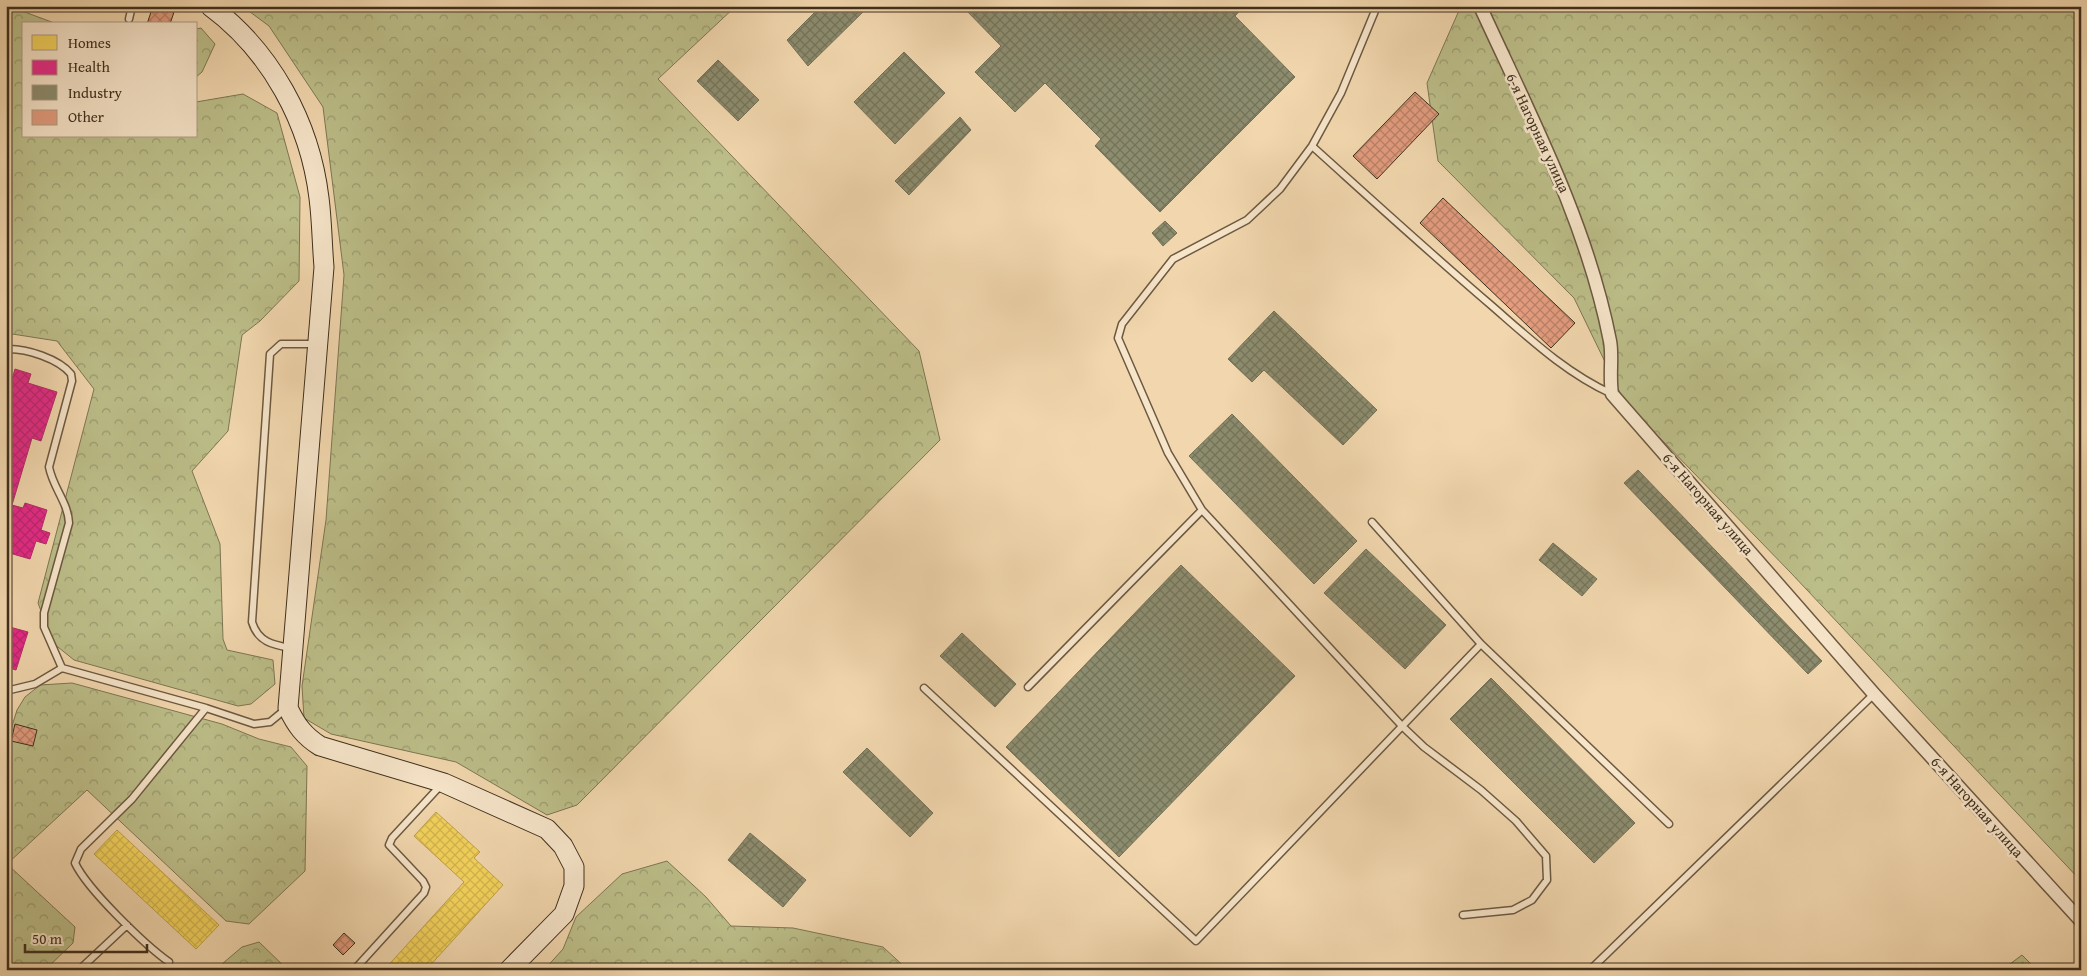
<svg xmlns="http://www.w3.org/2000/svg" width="2087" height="976" font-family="'Gentium Book Plus',serif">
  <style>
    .grass { fill: url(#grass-dots); stroke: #7e7653 }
    .forest { fill: url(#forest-crowns); stroke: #7e7653 }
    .homes { fill: url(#homes-cross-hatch); stroke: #bfa349 }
    .health { fill: url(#health-cross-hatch); stroke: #b52b69 }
    .industry { fill: url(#industry-cross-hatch); stroke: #757056 }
    .building { fill: url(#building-cross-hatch); stroke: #3f2f1d }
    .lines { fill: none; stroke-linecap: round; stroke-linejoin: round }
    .lane-casing { stroke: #6c5941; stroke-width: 9 }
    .street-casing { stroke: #6c5941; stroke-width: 15 }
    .secondary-casing { stroke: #3f2f1d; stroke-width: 21 }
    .lane { stroke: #f7e5ca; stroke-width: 6 }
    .street { stroke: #f7e5ca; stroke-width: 12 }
    .secondary { stroke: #f7e5ca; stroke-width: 19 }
    .labels { text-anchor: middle; stroke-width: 5; stroke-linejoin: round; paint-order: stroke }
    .street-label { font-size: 15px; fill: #3f2f1d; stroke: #f7e5ca }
  </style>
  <defs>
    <pattern id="grass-dots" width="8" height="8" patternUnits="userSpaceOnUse" patternTransform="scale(1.25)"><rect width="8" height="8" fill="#bcbe89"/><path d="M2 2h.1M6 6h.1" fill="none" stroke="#9a9b6f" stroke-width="1.8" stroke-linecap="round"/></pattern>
    <pattern id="forest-crowns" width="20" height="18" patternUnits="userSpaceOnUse" patternTransform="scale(1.25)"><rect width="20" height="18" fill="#bcbe89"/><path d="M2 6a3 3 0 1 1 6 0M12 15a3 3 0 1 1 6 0" fill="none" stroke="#9a9b6f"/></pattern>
    <pattern id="homes-cross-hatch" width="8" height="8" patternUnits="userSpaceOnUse" patternTransform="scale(1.25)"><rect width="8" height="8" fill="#f6d55c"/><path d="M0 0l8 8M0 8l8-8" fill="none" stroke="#d4b750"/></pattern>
    <pattern id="health-cross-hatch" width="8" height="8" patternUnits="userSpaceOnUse" patternTransform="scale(1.25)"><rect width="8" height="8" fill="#e7298a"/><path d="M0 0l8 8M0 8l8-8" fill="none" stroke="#bd2470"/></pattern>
    <pattern id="industry-cross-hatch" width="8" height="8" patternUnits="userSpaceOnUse" patternTransform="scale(1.25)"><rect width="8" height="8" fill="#8c8c6e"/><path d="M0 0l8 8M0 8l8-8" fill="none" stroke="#74735a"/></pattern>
    <pattern id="building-cross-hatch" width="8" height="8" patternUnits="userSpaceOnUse" patternTransform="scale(1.25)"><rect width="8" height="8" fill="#e39c7e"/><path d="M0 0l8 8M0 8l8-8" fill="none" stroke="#b98067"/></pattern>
  </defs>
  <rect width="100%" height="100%" fill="#f2d7ae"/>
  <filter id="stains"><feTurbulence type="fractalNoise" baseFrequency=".004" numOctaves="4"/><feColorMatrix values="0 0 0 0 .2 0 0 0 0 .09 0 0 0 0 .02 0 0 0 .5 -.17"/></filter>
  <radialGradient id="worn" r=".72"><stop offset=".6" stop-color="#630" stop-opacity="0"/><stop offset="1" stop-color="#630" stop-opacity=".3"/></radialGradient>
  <!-- grass -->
  <path class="grass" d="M2022 955 2037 970H2002Z"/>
  <!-- forest -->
  <path class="forest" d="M242 6H736L658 79 919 351 940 440 577 805 547 815 456 762 331 734 304 718 302 686 326 520 344 275 323 107 269 26Z
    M1461 6H2081V881L1791 573 1624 401 1574 298 1438 161 1427 83Z
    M14 8 57 24H24V136H196V102L243 94 277 113 300 197 299 281 260 321 242 335 228 431 192 471 220 544 223 639 227 650 273 660 275 684 251 704 238 706 74 660 53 643 38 603 94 389 57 341 6 333V13Z
    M201 28 215 44 202 72 196 77V29Z
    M72 683 222 724 259 739 291 747 307 766 305 871 249 924 226 921 87 790 7 864 75 927 73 943 45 970H6V745L17 710 25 697 40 685Z
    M667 861 706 897 731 926 793 928 883 947 908 970H544L563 949 576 917 622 874Z
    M259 942 288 970H215L242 947Z"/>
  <!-- homes -->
  <path class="homes" d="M436 812 480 852 474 858 503 885 426 970H384L464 882 414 836Z
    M117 830 219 925 196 949 94 854Z"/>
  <!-- health -->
  <path class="health" d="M15 369 31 374 28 383 57 392 41 441 32 438 12 505 23 508 25 503 47 510 41 530 50 533 46 544 36 541 30 559 6 552V385L10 386Z
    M6 626 28 632 16 670 6 667Z"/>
  <!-- industry -->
  <path class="industry" d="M821 6 868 7 808 66 787 40Z
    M962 6H1244L1235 16 1295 77 1160 212 1095 146 1101 139 1045 83 1015 112 975 72 1001 46Z
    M904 52 945 93 895 144 854 102Z
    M718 60 759 100 738 121 697 81Z
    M960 117 971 130 909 195 895 181Z
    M1165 221 1177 233 1163 246 1152 233Z
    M1274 311 1377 410 1343 445 1264 370 1252 382 1228 359Z
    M1232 414 1357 541 1314 584 1189 456Z
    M1638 470 1822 661 1808 674 1624 483Z
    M1553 543 1597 579 1582 596 1539 560Z
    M1366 549 1446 625 1405 669 1324 593Z
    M1181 565 1295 676 1119 857 1006 747Z
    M962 633 1016 684 995 707 940 656Z
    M1491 678 1635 823 1594 863 1450 719Z
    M867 748 933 813 910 837 843 772Z
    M750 833 806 880 783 907 728 860Z"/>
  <!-- building -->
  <path class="building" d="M153 6H176L170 24H147Z
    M1415 92 1439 114 1377 179 1353 156Z
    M1443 198 1575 323 1551 348 1420 223Z
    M15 724 37 730 33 746 11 741Z
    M344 933 355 943 343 955 333 945Z"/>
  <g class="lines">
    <defs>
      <path id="lane" d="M1377 6 1341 93 1312 146 1280 189 1247 220 1173 259 1122 324 1118 338 1168 453 1202 510 1402 726 1424 747 1481 790 1516 821 1546 856 1547 880 1532 900 1513 910 1463 915
        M129 19 132 6
        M1312 146C1372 200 1431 254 1492 306 1530 339 1566 373 1612 394
        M6 349C26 348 59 359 71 374L72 381 49 467C53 488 68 502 69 523L44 613V627L62 668
        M1372 522 1481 644 1669 824
        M291 648C273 645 258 642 252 622L270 354 281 344H316
        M1028 687 1202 510
        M924 688 1196 941 1481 644
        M6 691 35 684 62 668 206 708
        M169 962C145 945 87 889 75 863L81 849 132 799 206 708 254 724 270 722 287 708
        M79 970 127 925
        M354 970 424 893 426 887 423 881 389 845 392 838 441 785
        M1590 970 1874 694"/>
      <path id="street" d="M1480 6C1530 115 1587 223 1610 341 1613 356 1609 376 1612 394L1874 694 2081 921"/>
      <path id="secondary" d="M210 6C271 51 310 123 319 198 322 221 322 244 324 267L288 708C296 725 304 736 320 746L444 783 547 829 563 846 574 867V886L564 914 509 970"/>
    </defs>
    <!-- lane casing -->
    <use href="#lane" class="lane-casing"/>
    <!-- street casing -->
    <use href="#street" class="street-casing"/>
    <!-- secondary casing -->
    <use href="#secondary" class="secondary-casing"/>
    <!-- lane -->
    <use href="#lane" class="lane"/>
    <!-- street -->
    <use href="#street" class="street"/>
    <!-- secondary -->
    <use href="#secondary" class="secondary"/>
  </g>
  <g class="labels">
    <!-- street labels -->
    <g class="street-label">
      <text transform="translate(1538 133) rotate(65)" y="5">6-я Нагорная улица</text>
      <text transform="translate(1708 504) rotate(49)" y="5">6-я Нагорная улица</text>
      <text transform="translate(1977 807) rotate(48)" y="5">6-я Нагорная улица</text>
    </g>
  </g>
  <!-- margin -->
  <rect width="2087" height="976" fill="none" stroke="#f2d7ae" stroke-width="25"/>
  <rect x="8" y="8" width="2072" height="961" fill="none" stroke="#3f2f1d" stroke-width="2.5"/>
  <rect x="12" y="12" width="2062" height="951" fill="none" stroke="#3f2f1d"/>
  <!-- legend -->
  <rect x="22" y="22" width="175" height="115" fill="#f7e5ca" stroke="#ad9c85"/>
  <rect x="32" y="35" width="25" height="15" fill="#f6d55c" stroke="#ad9c85"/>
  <text x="68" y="48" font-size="15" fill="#3f2f1d">Homes</text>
  <rect x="32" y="60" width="25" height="15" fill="#e7298a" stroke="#ad9c85"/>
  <text x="68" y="72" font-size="15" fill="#3f2f1d">Health</text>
  <rect x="32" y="85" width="25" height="15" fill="#8c8c6e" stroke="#ad9c85"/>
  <text x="68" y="98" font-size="15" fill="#3f2f1d">Industry</text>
  <rect x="32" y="110" width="25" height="15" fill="#e39c7e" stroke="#ad9c85"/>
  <text x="68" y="122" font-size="15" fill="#3f2f1d">Other</text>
  <!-- scale -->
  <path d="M25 944v8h122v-8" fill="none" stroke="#3f2f1d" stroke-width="2.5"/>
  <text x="32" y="944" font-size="15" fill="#3f2f1d" stroke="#f7e5ca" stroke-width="4" paint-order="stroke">50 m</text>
  <rect width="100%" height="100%" filter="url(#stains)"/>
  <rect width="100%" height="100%" fill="url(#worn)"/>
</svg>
